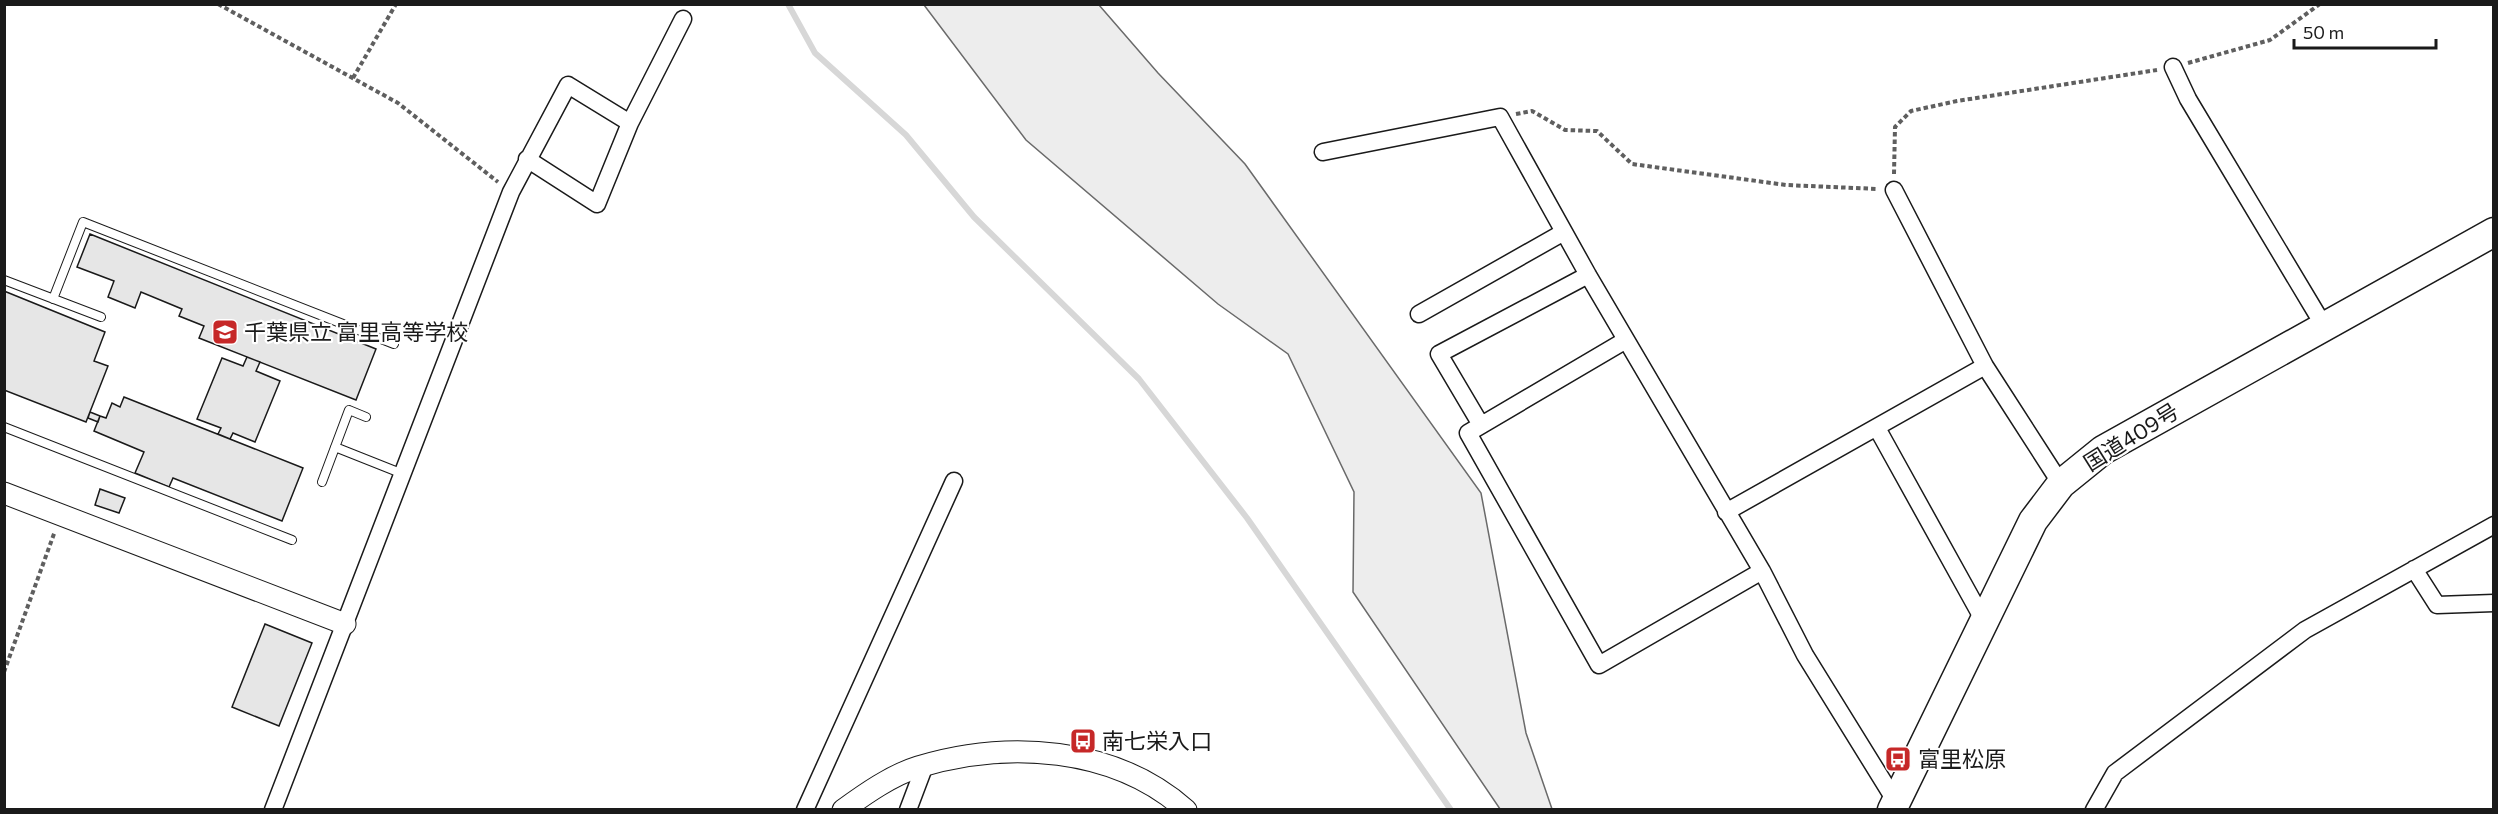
<svg xmlns="http://www.w3.org/2000/svg" width="2498" height="814" font-family="Commissioner,'Noto Sans JP',sans-serif">
  <style>
    .built { fill: #ededed; stroke: #6a6a6a; stroke-width: 1.5 }
    .lines { fill: none; stroke-linecap: round; stroke-linejoin: round }
    .stream { stroke: #d7d7d7; stroke-width: 6 }
    .building { fill: #e6e6e6; stroke: #1a1a1a; stroke-width: 1.5 }
    .service-casing { stroke: #1a1a1a; stroke-width: 10 }
    .minor-casing { stroke: #1a1a1a; stroke-width: 19 }
    .tertiary-casing { stroke: #1a1a1a; stroke-width: 23 }
    .trunk-casing { stroke: #1a1a1a; stroke-width: 31 }
    .path { stroke: #5f5f5f; stroke-width: 4; stroke-dasharray: 4.5 3; stroke-linecap: butt }
    .service { stroke: #fff; stroke-width: 8 }
    .minor { stroke: #fff; stroke-width: 16 }
    .tertiary { stroke: #fff; stroke-width: 21 }
    .trunk { stroke: #fff; stroke-width: 28 }
    .labels { text-anchor: middle; stroke-width: 4.5; stroke-linejoin: round; paint-order: stroke }
    .poi-label { font-size: 22px; fill: #1a1a1a; stroke: #fff; text-anchor: start }
    .street-label { font-size: 22px; fill: #1a1a1a; stroke: #fff }
  </style>
  <rect width="100%" height="100%" fill="#fff"/>
  <!-- built -->
  <path class="built" d="M924 5H1099L1158 73 1245 164 1481 493 1526 733 1552 809H1500L1353 592 1354 492 1288 354 1218 304 1026 140Z"/>
  <g class="lines">
    <!-- stream -->
    <path class="stream" d="M788 4 815 53 906 135 974 217 1139 379 1247 518 1451 810"/>
  </g>
  <!-- building -->
  <path class="building" d="M90 234 376 349 356 400 199 338 204 326 179 316 182 309 141 292 135 308 108 297 114 281 77 267Z
    M4 291 105 332 94 361 108 366 86 422 4 390Z
    M4 291 105 332 94 361 108 366 86 422 4 390Z
    M247 357 260 362 256 371 280 381 255 442 233 433 230 439 218 434 221 428 197 419 222 358 243 366Z
    M124 397 303 468 282 521 173 478 169 487 135 473 144 452 94 431 100 416 106 418 112 403 120 407Z
    M90 412 100 416 98 422 88 418Z
    M90 412 100 416 98 422 88 418Z
    M100 489 125 498 119 513 95 505Z
    M265 624 312 643 279 726 232 707Z"/>
  <g class="lines">
    <defs>
      <path id="service" d="M4 280 101 317
        M53 299 83 222 394 344
        M4 427 292 540
        M335 447 403 474
        M322 482 349 410 366 417"/>
      <path id="minor" d="M2173 67 2188 99 2324 326
        M1323 152 1500 117 1588 275 1762 571 1805 655 1896 802
        M527 159 597 204 630 123 683 19
        M1894 190 1985 366 2061 484
        M1419 314 1564 232
        M1626 340 1468 433 1599 665 1762 571
        M1481 425 1439 354 1588 275
        M1877 428 1984 621
        M1726 512 1985 366
        M2414 569 2437 605 2494 603
        M273 810 511 192 568 85 630 123
        M805 810 954 481
        M908 810 925 765
        M2094 810 2115 773 2305 630 2494 525"/>
      <path id="tertiary" d="M4 493 345 624
        M843 810C865 794 892 775 918 767 1007 740 1114 746 1186 810"/>
      <path id="trunk" d="M1892 810 2033 521 2061 484 2103 450 2494 232"/>
    </defs>
    <!-- service casing -->
    <use href="#service" class="service-casing"/>
    <!-- minor casing -->
    <use href="#minor" class="minor-casing"/>
    <!-- tertiary casing -->
    <use href="#tertiary" class="tertiary-casing"/>
    <!-- trunk casing -->
    <use href="#trunk" class="trunk-casing"/>
    <!-- path -->
    <path class="path" d="M218 4 398 103 498 182
      M2188 63 2270 40 2320 4
      M353 78 396 4
      M1516 114 1532 111 1565 130 1597 131 1632 164 1786 185 1878 189
      M1894 174 1895 127 1911 111 1957 101 2157 70
      M4 672 55 531"/>
    <!-- service -->
    <use href="#service" class="service"/>
    <!-- minor -->
    <use href="#minor" class="minor"/>
    <!-- tertiary -->
    <use href="#tertiary" class="tertiary"/>
    <!-- trunk -->
    <use href="#trunk" class="trunk"/>
  </g>
  <!-- icons -->
  <defs>
    <symbol id="school-square" viewBox="-11 -11 22 22"><rect x="-9" y="-9" width="18" height="18" rx="4" fill="#c62828" stroke="#fff"/><path d="M0-5L7-2L0 1L-7-2ZM-4 1L0 2.5L4 1V4Q0 6-4 4Z" fill="#fff"/></symbol>
    <symbol id="bus-square" viewBox="-11 -11 22 22"><rect x="-9" y="-9" width="18" height="18" rx="4" fill="#c62828" stroke="#fff"/><path d="M-5-6H5V4H4V6H2V4H-2V6H-4V4H-5ZM-3.5-4V0h7V-4ZM-3.5 1.2v1.5H-2V1.2ZM2 1.2v1.5H3.5V1.2Z" fill="#fff"/></symbol>
  </defs>
  <g fill-rule="evenodd">
    <use href="#school-square" x="210" y="317" width="30" height="30"/>
    <use href="#bus-square" x="1068" y="726" width="30" height="30"/>
    <use href="#bus-square" x="1883" y="744" width="30" height="30"/>
  </g>
  <g class="labels">
    <!-- poi labels -->
    <g class="poi-label">
      <text x="244" y="340">千葉県立 富里高等学校</text>
      <text x="1102" y="749">南七栄入口</text>
      <text x="1918" y="767">富里松原</text>
    </g>
    <!-- street labels -->
    <g class="street-label">
      <text transform="translate(2131 437) rotate(-32)" y="8">国道409号</text>
    </g>
  </g>
  <!-- border -->
  <rect width="2498" height="814" fill="none" stroke="#1a1a1a" stroke-width="12"/>
  <!-- scale -->
  <path d="M2294 39v9h142v-9" fill="none" stroke="#1a1a1a" stroke-width="3"/>
  <text x="2303" y="39" font-size="18" fill="#1a1a1a" stroke="#ffffff" stroke-width="4.5" paint-order="stroke">50 m</text>
</svg>
